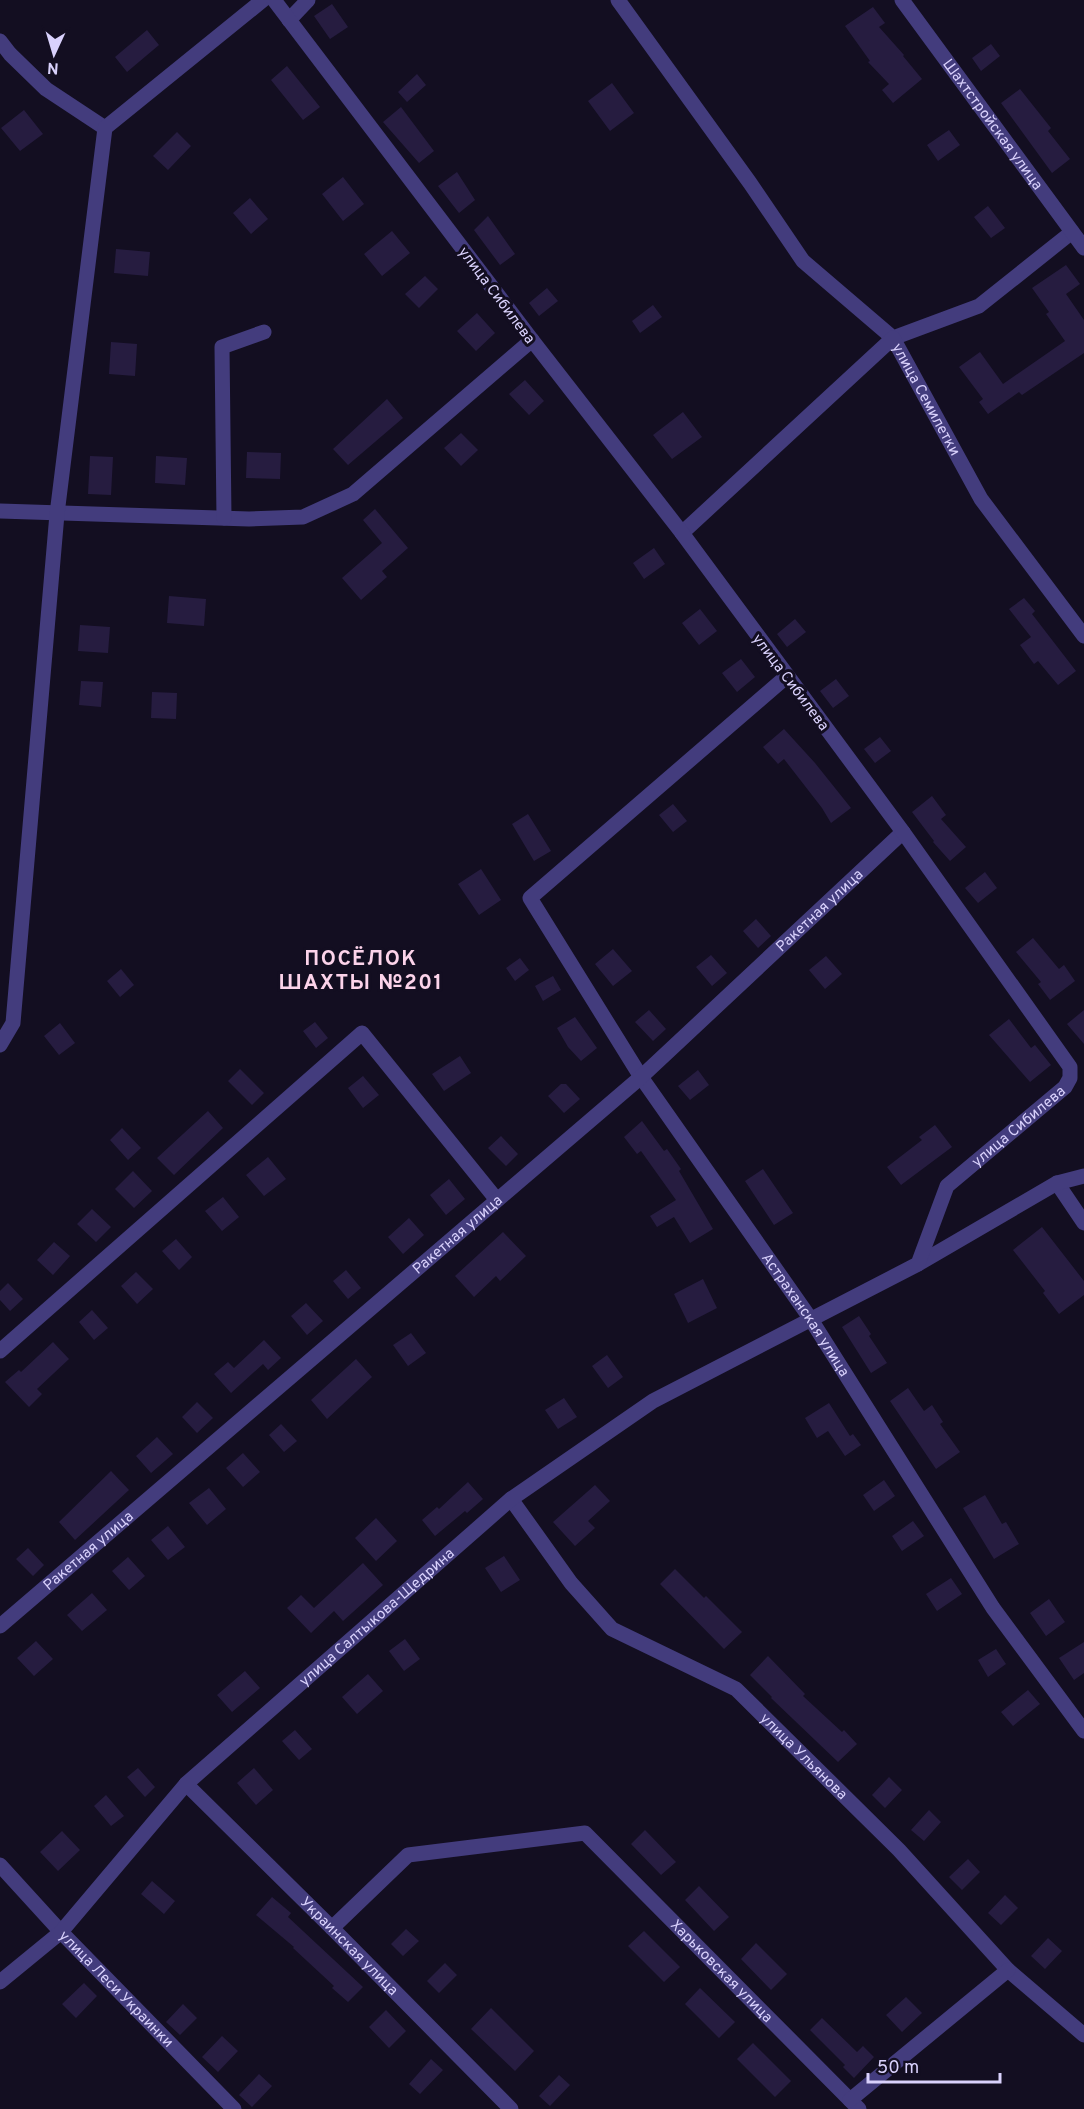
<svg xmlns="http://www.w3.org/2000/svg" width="1084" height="2109" font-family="Overpass,sans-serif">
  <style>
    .building { fill: #261c40 }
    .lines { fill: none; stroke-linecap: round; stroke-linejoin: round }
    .minor { stroke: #433c7d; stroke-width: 15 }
    .labels { text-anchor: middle; stroke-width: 6; stroke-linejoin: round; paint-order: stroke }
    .street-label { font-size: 15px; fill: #d9d1fc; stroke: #130e21 }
    .district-label { font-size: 21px; font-weight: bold; letter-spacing: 1.5px; fill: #fcd3ea; stroke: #130e21 }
  </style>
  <rect width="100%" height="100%" fill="#130e21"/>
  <!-- building -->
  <path class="building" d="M332 4 348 27 330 39 314 16Z
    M873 7 885 23 879 27 904 55 903 56 922 79 893 103 882 90 889 84 868 62 870 61 845 26Z
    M147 30 159 45 127 72 115 57Z
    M991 44 1000 56 981 71 972 58Z
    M287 66 320 107 303 120 271 80Z
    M417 74 426 85 407 102 398 92Z
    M612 83 634 113 610 131 588 101Z
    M1020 89 1051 128 1048 131 1070 159 1052 173 1001 103Z
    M401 107 434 151 419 163 383 122Z
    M24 110 43 134 20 151 1 128Z
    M949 130 960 145 938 161 927 145Z
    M177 132 191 146 168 170 153 156Z
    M457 172 475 200 459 213 438 186Z
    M343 177 364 204 343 221 322 194Z
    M250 198 268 219 251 234 233 213Z
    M988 206 1005 228 991 238 974 217Z
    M488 216 515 254 500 265 474 230Z
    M392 231 410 253 382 276 364 254Z
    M116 249 150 252 148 276 114 273Z
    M1066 265 1080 284 1066 294 1084 320V353L1022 395 1019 392 988 414 979 402 983 399 959 367 980 352 1003 384 1065 341 1046 314 1049 312 1032 288Z
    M425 276 438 289 419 308 405 294Z
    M547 288 558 301 539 316 529 303Z
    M653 305 662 317 640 333 632 321Z
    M477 313 495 333 476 351 457 331Z
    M111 342 137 344 135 376 109 374Z
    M525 380 544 401 529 415 509 394Z
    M387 399 403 418 348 465 333 449Z
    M683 412 702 437 672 459 653 435Z
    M461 433 478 450 461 466 444 448Z
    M247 452 281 453 280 479 246 478Z
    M90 456 113 457 111 495 88 494Z
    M156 456 187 458 185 485 155 483Z
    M375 509 408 548 382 571 387 577 361 600 342 578 382 543 363 520Z
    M654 548 665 564 644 579 633 563Z
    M169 596 206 599 204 626 167 623Z
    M1024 598 1035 611 1032 614 1076 671 1058 685 1038 661 1034 664 1020 645 1031 637 1009 609Z
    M700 609 717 631 699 645 682 623Z
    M795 619 806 632 787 647 777 634Z
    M80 625 110 627 108 653 78 651Z
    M741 659 755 677 737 692 722 673Z
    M836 679 849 696 833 708 820 691Z
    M81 681 103 682 101 707 79 705Z
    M152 692 177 693 176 719 151 718Z
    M784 729 815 763 851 808 831 823 822 808 784 759 778 764 763 747Z
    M880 737 891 751 875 763 864 749Z
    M932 796 946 815 941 819 966 847 950 861 933 842 934 841 912 812Z
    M673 804 687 821 673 832 659 815Z
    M528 814 551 851 534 861 512 824Z
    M481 869 501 900 479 915 458 884Z
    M985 872 997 888 978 903 965 888Z
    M756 919 771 936 758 948 743 931Z
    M1033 938 1059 969 1064 965 1075 981 1050 1000 1038 984 1041 982 1016 952Z
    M613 949 632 971 613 986 595 964Z
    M711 955 727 973 712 986 696 967Z
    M826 956 842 974 825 989 809 970Z
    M520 958 529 970 515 981 506 968Z
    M121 969 134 985 120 997 107 981Z
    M553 976 561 990 543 1001 535 986Z
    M649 1010 666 1029 653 1041 635 1022Z
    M1084 1010V1044L1067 1024Z
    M575 1017 597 1048 581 1061 568 1047 557 1028Z
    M1009 1019 1031 1048 1035 1045 1051 1065 1030 1082 989 1035Z
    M315 1022 328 1038 316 1048 303 1031Z
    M60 1023 75 1043 59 1055 44 1036Z
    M460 1056 471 1073 444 1091 432 1074Z
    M240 1069 264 1093 252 1105 228 1081Z
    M698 1070 709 1085 690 1100 678 1086Z
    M363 1076 379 1095 363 1108 348 1088Z
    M561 1084H566L580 1099 564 1113 548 1096Z
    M208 1111 223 1128 174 1175 157 1158Z
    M642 1121 664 1151 667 1149 681 1169 679 1171 713 1229 690 1243 674 1217 657 1227 650 1216 676 1200 641 1151 637 1154 624 1137Z
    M935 1125 952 1147 901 1185 887 1167 922 1140 919 1137Z
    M122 1128 141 1148 128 1160 110 1140Z
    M501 1136 518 1154 506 1166 488 1148Z
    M268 1157 286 1179 264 1196 246 1175Z
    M763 1169 793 1213 774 1225 745 1181Z
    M133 1171 152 1191 134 1208 115 1189Z
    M449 1179 465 1199 446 1215 430 1195Z
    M223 1197 239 1217 222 1231 205 1211Z
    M92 1209 111 1227 96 1242 77 1224Z
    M409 1218 424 1235 403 1254 388 1237Z
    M1042 1227 1084 1281V1295L1059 1314 1043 1293 1045 1291 1013 1250Z
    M503 1232 526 1256 500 1281 496 1276 474 1297 455 1276Z
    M176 1239 192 1257 179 1270 162 1251Z
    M54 1242 70 1256 53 1275 37 1260Z
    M346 1270 361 1288 348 1299 333 1281Z
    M136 1272 153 1289 137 1304 121 1286Z
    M703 1279 717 1308 688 1323 674 1294Z
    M8 1283 23 1299 10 1311 0 1300V1291Z
    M306 1303 323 1321 307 1335 291 1316Z
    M92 1310 108 1328 94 1340 79 1322Z
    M859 1316 871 1334 869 1336 887 1363 871 1373 842 1327Z
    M411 1333 426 1353 408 1366 393 1345Z
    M264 1340 281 1358 268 1370 263 1364 231 1393 214 1374 228 1362 234 1368Z
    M53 1342 69 1359 37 1389 42 1394 29 1407 5 1382 19 1370 21 1372Z
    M607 1355 623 1377 608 1388 592 1366Z
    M356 1359 372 1377 327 1419 311 1400Z
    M908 1388 924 1411 932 1405 943 1422 940 1424 960 1452 936 1469 890 1401Z
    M564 1398 577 1417 558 1429 545 1410Z
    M197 1402 213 1418 197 1433 182 1417Z
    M829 1403 850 1436 853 1434 861 1445 845 1456 828 1431 817 1438 805 1418Z
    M281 1424 297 1441 284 1452 269 1435Z
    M157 1437 173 1454 151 1473 136 1456Z
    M243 1453 260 1472 243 1487 226 1468Z
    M111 1471 129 1490 75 1540 59 1522Z
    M884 1480 895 1496 874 1511 863 1495Z
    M468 1482 483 1499 467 1513 465 1511 435 1536 422 1520 437 1507 439 1509Z
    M595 1485 610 1501 588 1521 595 1528 575 1546 553 1522Z
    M209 1488 226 1509 207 1525 189 1503Z
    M985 1495 1002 1524 1006 1522 1019 1544 994 1559 963 1508Z
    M376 1518 397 1541 376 1561 355 1538Z
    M913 1521 924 1536 902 1551 892 1536Z
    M168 1526 185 1547 168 1560 151 1540Z
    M28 1548 44 1565 33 1576 16 1559Z
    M504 1556 520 1580 501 1592 485 1568Z
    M128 1557 145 1576 129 1590 112 1571Z
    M363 1563 383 1585 343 1621 334 1611 311 1633 287 1608 301 1595 314 1608Z
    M675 1569 704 1598 706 1596 742 1632 724 1649 660 1584Z
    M951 1578 962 1594 937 1611 926 1594Z
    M92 1593 107 1610 82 1631 67 1615Z
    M1049 1599 1065 1622 1046 1636 1030 1613Z
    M405 1639 420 1659 404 1671 389 1651Z
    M36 1641 53 1659 34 1676 17 1658Z
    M1084 1642V1673L1074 1680 1059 1658Z
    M996 1649 1006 1664 988 1677 978 1660Z
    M768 1656 805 1694 803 1696 842 1732 844 1730 857 1744 838 1762 771 1698 772 1697 750 1675Z
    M245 1671 260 1688 232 1712 217 1695Z
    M368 1674 383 1691 357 1714 342 1697Z
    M1028 1690 1040 1704 1013 1726 1001 1712Z
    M295 1730 312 1749 299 1760 282 1741Z
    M138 1768 155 1787 145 1797 127 1777Z
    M254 1768 273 1790 256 1805 237 1783Z
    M889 1777 902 1790 885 1808 872 1795Z
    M106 1795 124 1816 111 1826 94 1806Z
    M929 1810 941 1822 924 1841 911 1830Z
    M645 1830 676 1862 661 1875 631 1844Z
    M62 1831 80 1850 58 1871 40 1852Z
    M968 1859 980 1872 962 1890 949 1877Z
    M152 1881 175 1901 164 1914 141 1894Z
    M699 1886 729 1917 714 1931 685 1900Z
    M1005 1895 1018 1908 1001 1925 988 1913Z
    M272 1897 291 1913 288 1917 363 1987 348 2002 332 1988 334 1986 293 1948 294 1947 256 1915Z
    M406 1929 419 1941 403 1956 391 1944Z
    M644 1931 680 1967 664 1982 628 1946Z
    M1048 1938 1062 1951 1045 1969 1031 1956Z
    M756 1943 787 1974 771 1990 741 1959Z
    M445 1963 457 1975 439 1993 427 1981Z
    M84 1983 97 1996 76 2018 62 2004Z
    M700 1988 735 2022 719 2038 685 2004Z
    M906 1997 922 2013 902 2032 886 2015Z
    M183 2004 197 2018 180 2035 166 2022Z
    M491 2008 534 2051 515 2071 471 2029Z
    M386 2010 406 2031 389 2048 369 2027Z
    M822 2018 857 2052 863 2046 874 2057 854 2078 843 2067 845 2065 810 2030Z
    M222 2036 238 2051 218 2072 202 2057Z
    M753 2043 791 2081 775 2097 737 2059Z
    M431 2059 443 2070 420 2094 409 2084Z
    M259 2074 272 2086 252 2107 239 2095Z
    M559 2075 570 2085 550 2106 539 2096Z"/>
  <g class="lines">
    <!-- minor -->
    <g class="minor">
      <path d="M618 0 750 183 803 261 893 338 979 306 1072 232"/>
      <path id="s1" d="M902 0 1084 248"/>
      <path d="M289 20 308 0"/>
      <path d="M0 41 10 54 46 89 105 128"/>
      <path d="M0 511 249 519 303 517 353 494 532 340"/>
      <path d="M224 518 222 347 264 332"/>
      <path id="s2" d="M682 533 893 338 981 499 1084 636"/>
      <path id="s3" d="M786 677 530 898 641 1077 810 1318 993 1608 1084 1731"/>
      <path d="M0 1045 13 1023 57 514 105 128 263 0"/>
      <path d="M1057 1183 1084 1223"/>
      <path d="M918 1264 1057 1183 1084 1176"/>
      <path d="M0 1351 362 1033 497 1200"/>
      <path id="s4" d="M511 1499 571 1583 612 1629 736 1689 899 1850 1008 1970 1084 2035"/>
      <path id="s5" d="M0 1626 641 1077 903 832"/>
      <path id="s6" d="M186 1784 332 1928 511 2109"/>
      <path id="s7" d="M0 1865 61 1932 234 2109"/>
      <path id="s8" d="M332 1928 408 1855 585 1833 859 2109"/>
      <path id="s9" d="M0 1982 61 1932 186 1784 511 1499 653 1401 918 1264 947 1186 1065 1087 1070 1078V1067L903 832 682 533 532 340 274 0"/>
      <path d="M850 2100 1008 1970"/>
    </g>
  </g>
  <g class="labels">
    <!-- street labels -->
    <g class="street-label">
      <text dy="5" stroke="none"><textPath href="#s1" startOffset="154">Шахтстройская улица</textPath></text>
      <text transform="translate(497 295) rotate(53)" y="5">улица Сибилева</text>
      <text dy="5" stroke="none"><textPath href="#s2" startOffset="357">улица Семилетки</textPath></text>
      <text transform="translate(791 682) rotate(53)" y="5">улица Сибилева</text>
      <text dy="5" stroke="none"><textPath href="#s5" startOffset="1088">Ракетная улица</textPath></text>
      <text dy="5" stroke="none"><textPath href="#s9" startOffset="1352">улица Сибилева</textPath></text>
      <text dy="5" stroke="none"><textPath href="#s5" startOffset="602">Ракетная улица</textPath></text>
      <text dy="5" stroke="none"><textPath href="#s3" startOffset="838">Астраханская улица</textPath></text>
      <text dy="5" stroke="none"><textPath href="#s5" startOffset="116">Ракетная улица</textPath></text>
      <text dy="5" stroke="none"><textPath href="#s9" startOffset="526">улица Салтыкова-Щедрина</textPath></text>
      <text dy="5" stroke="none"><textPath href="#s4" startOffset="398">улица Ульянова</textPath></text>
      <text dy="5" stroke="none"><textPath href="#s6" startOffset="230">Украинская улица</textPath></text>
      <text dy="5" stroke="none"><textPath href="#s8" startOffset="478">Харьковская улица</textPath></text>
      <text dy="5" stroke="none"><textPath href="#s7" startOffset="170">улица Леси Украинки</textPath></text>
    </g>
    <!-- district labels -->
    <g class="district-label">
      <text x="361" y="965">ПОСЁЛОК<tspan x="361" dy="24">ШАХТЫ №201</tspan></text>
    </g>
  </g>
  <!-- north arrow -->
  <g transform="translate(54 54) rotate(184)" stroke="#130e21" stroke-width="4.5" paint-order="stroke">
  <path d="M0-4.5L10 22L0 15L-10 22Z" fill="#d9d1fc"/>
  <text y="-9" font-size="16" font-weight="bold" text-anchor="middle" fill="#d9d1fc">N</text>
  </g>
  <!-- scale -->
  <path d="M868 2073v9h132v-9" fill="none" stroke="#d9d1fc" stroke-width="3"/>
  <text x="877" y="2073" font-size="18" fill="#d9d1fc" stroke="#130e21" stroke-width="4.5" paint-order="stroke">50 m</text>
</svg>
